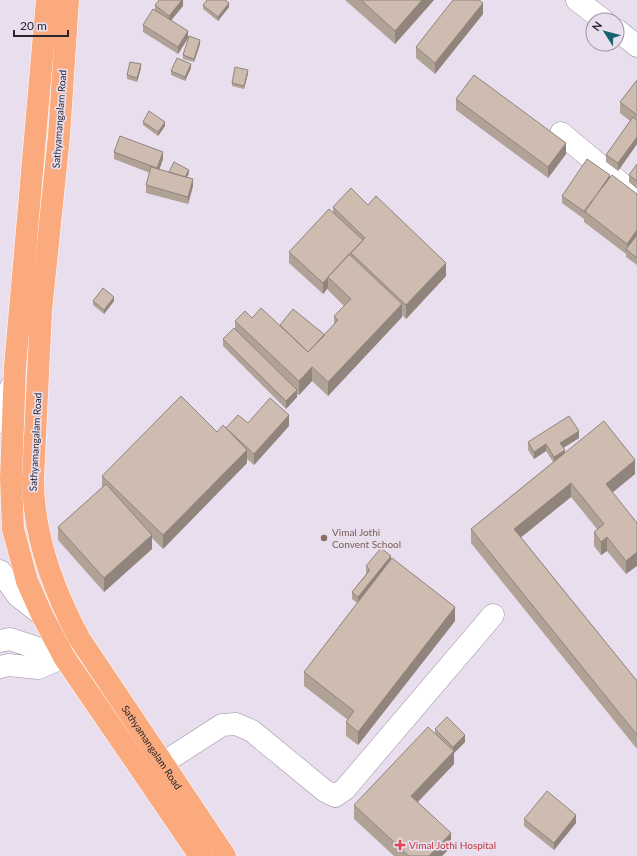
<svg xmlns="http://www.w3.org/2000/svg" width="637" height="856" font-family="Lato,sans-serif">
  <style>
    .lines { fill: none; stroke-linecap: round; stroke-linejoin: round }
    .minor-casing { stroke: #9a909f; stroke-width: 23 }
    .highway-casing { stroke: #fff; stroke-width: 23 }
    .minor { stroke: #fff; stroke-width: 22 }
    .highway { stroke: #fbaa7e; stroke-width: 22 }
    .wall { fill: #b1a298 }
    .shaded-wall { fill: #90847c }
    .building { fill: #cebcb1; stroke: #90847c }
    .education-dot { fill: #8d6e63; stroke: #e9deee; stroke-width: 1.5 }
    .health-dot { fill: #e0444e; stroke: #e9deee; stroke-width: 1.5 }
    .labels { text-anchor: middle; stroke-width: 3.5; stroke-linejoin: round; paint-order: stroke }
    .street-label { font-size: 10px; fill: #28242a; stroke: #e9deee }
    .education-label { font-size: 10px; fill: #785e54; stroke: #e9deee; text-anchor: start }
    .health-label { font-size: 10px; fill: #be3a42; stroke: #e9deee; text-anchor: start }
  </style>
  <rect width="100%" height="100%" fill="#e9deee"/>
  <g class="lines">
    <defs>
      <path id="minor" d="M577 0 603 20
        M617 30 637 46
        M561 133 637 197
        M0 422 11 387
        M0 571 18 596 42 615
        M0 641 10 639 64 657
        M0 667 8 665 38 668 64 657
        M163 763 222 725 236 724 252 731 325 791 335 796 345 789 493 615"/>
      <g id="highway">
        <path d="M47 0 15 367 11 479 13 529 27 581 42 615 64 657 200 856"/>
        <path id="s1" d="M68 0 59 136 41 311 33 479C33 535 53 589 79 638L225 856"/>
      </g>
    </defs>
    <!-- minor casing -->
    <use href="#minor" class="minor-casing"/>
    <!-- highway casing -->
    <use href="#highway" class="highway-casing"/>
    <!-- minor -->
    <use href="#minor" class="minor"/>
    <!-- highway -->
    <use href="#highway" class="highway"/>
  </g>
  <!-- wall -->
  <path class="wall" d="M183 0V6L171 20 188 38 178 54 143 32V25L155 10V5Z
    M345 0H434L395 44Z
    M203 5 229 7 218 21 203 9Z
    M483 14 435 74 416 58V47Z
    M200 44 194 62 183 59V55Z
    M141 68 137 82 127 79V75Z
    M191 68 185 81 171 75V71Z
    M248 73 244 89 232 86V83Z
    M637 80V144L618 171 606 162V155L630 121 620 113V102Z
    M456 99 566 154 548 178 456 110Z
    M143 122 165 126 158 136 143 125Z
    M114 152 163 159 159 170 169 172 189 173 187 177 193 186 188 204 146 193V185L150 173 114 159Z
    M637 164V189L629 182V175Z
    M610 178 637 194V265L626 257V254L584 222V219L562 203V196Z
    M368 205 446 276 406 319 402 315V317L328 396 312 381 299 395 297 394V397L286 409 223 346V339L235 328V321L252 318 280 325 325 335 334 325V316L344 306 328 290V288L323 294 289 263V252L333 212V207Z
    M93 301H114L104 314 93 305Z
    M248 423 289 426 254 465 247 459V463L163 549 152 538V549L104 592 58 540V527L102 488V476L217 432 226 428Z
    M579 438 563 448 565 453 635 474 612 492 637 523 626 574 607 551 601 555 594 546V532L597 529 571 497 521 537 637 681V749L471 543V529L553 462 546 451 534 459 528 450V442Z
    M391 560 455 621 358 745 346 736V722L348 720 304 686V672L357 603 352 599V592L366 574V566Z
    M435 729 465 742 454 753V764L418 802 451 847 442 856H394L354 819V805L435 733Z
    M524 819 576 823 554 850 524 826Z"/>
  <!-- shaded-wall -->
  <path class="shaded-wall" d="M182 0H183V6L169 23V16Z
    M422 0H434L395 44V31Z
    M229 3V7L218 21V17Z
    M483 3V14L435 74V63Z
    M188 31V38L178 54V47Z
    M200 40V44L194 62V59Z
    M141 64V68L137 82V78Z
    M191 64V68L185 81V77Z
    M248 70V73L244 89V86Z
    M165 122V126L158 136V132Z
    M637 137V144L618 171V163Z
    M566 143V154L548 178V167Z
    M163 152V159L157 176V168Z
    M189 170V173L184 183V179Z
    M610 175V183L585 212Z
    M193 179V186L188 204V197Z
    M637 230V241L627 250V244Z
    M446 263V276L406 319V305Z
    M328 278V288L323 294V283Z
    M114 297V301L104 314V310Z
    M402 304V317L328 396V382Z
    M312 367V381L299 395V381Z
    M297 390V397L286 409V401Z
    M289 415V426L254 465V454Z
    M579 431V438L560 450V443Z
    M546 444V451L534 459V452Z
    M247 450V463L163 549V535Z
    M565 450V458L554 465V457Z
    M635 460V474L606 498V484Z
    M571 483V497L514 543V529Z
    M152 535V549L104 592V578Z
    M607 537V551L601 555V542Z
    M637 552V566L626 574V561Z
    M391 556V563L358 604V597Z
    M455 607V621L358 745V732Z
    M465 735V742L454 753V764L411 809V796L453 752V747Z
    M576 815V823L554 850V843Z
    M451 833V847L442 856H429Z"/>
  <!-- building -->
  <path class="building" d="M159 0H182L169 16 155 5Z
    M207 0H225L229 3 218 17 203 5Z
    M361 0H422L395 31Z
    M453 0H479L483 3 435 63 416 47Z
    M153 9 188 31 178 47 143 25Z
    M189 36 200 40 194 59 183 55Z
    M177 58 191 64 185 77 171 71Z
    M130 62 141 64 137 78 127 75Z
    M235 67 248 70 244 86 232 83Z
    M474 75 566 143 548 167 456 99Z
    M637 80V115L620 102Z
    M149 111 165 122 158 132 143 122Z
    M633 117 637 121V137L618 163 606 155Z
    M120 136 163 152 157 168 114 152Z
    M587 159 610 175 585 212 562 196Z
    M174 162 189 170 185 177 172 173 169 172Z
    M637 164V181L629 175Z
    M151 167 193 179 188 197 146 185Z
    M612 175 637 194V230L627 244 584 211Z
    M351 188 368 205 376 196 446 263 406 305 351 253 365 238 333 207Z
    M329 209 363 240 328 277 323 283 289 252Z
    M637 235V258L626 249Z
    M349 254 402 304 328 382 312 367 299 381 235 321 245 311 252 318 261 308 308 352 338 320 334 316 351 299 328 277Z
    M103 288 114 297 104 310 93 301Z
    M293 309 325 335 308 352 280 325Z
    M234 328 297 390 286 401 223 339Z
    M181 396 217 432 223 425 247 450 163 535 102 476Z
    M270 398 289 415 254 454 226 428 238 415 248 423Z
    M569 416 579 431 560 443 565 450 554 457 546 444 534 452 528 442Z
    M604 421 635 460 606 484 637 523V552L626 561 607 537 601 542 594 532 604 524 571 483 514 529 637 681V735L471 529Z
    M106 484 152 535 104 578 58 527Z
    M381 548 391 556 358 597 352 592 370 570 366 566Z
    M392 558 455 607 358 732 346 722 354 711 304 672Z
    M447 717 465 735 453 747 435 729Z
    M428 727 454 751 411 796 451 833 429 856H409L354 805Z
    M547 791 576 815 554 843 524 819Z"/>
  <!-- markers -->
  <circle class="education-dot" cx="324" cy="538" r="4"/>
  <path class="health-dot" d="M398 839h4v4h4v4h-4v4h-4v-4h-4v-4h4z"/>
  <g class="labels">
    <!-- street labels -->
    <g class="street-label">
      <text transform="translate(59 119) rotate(-86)" y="4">Sathyamangalam Road</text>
      <text transform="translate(35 442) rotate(-87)" y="4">Sathyamangalam Road</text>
      <text dy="4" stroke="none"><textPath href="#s1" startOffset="779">Sathyamangalam Road</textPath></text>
    </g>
    <!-- education labels -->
    <g class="education-label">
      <text x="332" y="536">Vimal Jothi<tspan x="332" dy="12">Convent School</tspan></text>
    </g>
    <!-- health labels -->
    <g class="health-label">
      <text x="409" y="849">Vimal Jothi Hospital</text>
    </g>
  </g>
  <!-- north arrow -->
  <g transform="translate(605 32) rotate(306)"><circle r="19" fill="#e9deee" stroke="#9c94a0"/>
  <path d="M0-3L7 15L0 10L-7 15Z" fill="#18636f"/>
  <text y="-6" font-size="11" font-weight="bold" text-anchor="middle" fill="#28242a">N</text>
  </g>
  <!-- scale -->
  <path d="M14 30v6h54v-6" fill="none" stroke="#28242a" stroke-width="2"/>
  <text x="20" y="30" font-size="12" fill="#28242a" stroke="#e9deee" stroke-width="3" paint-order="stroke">20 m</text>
</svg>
